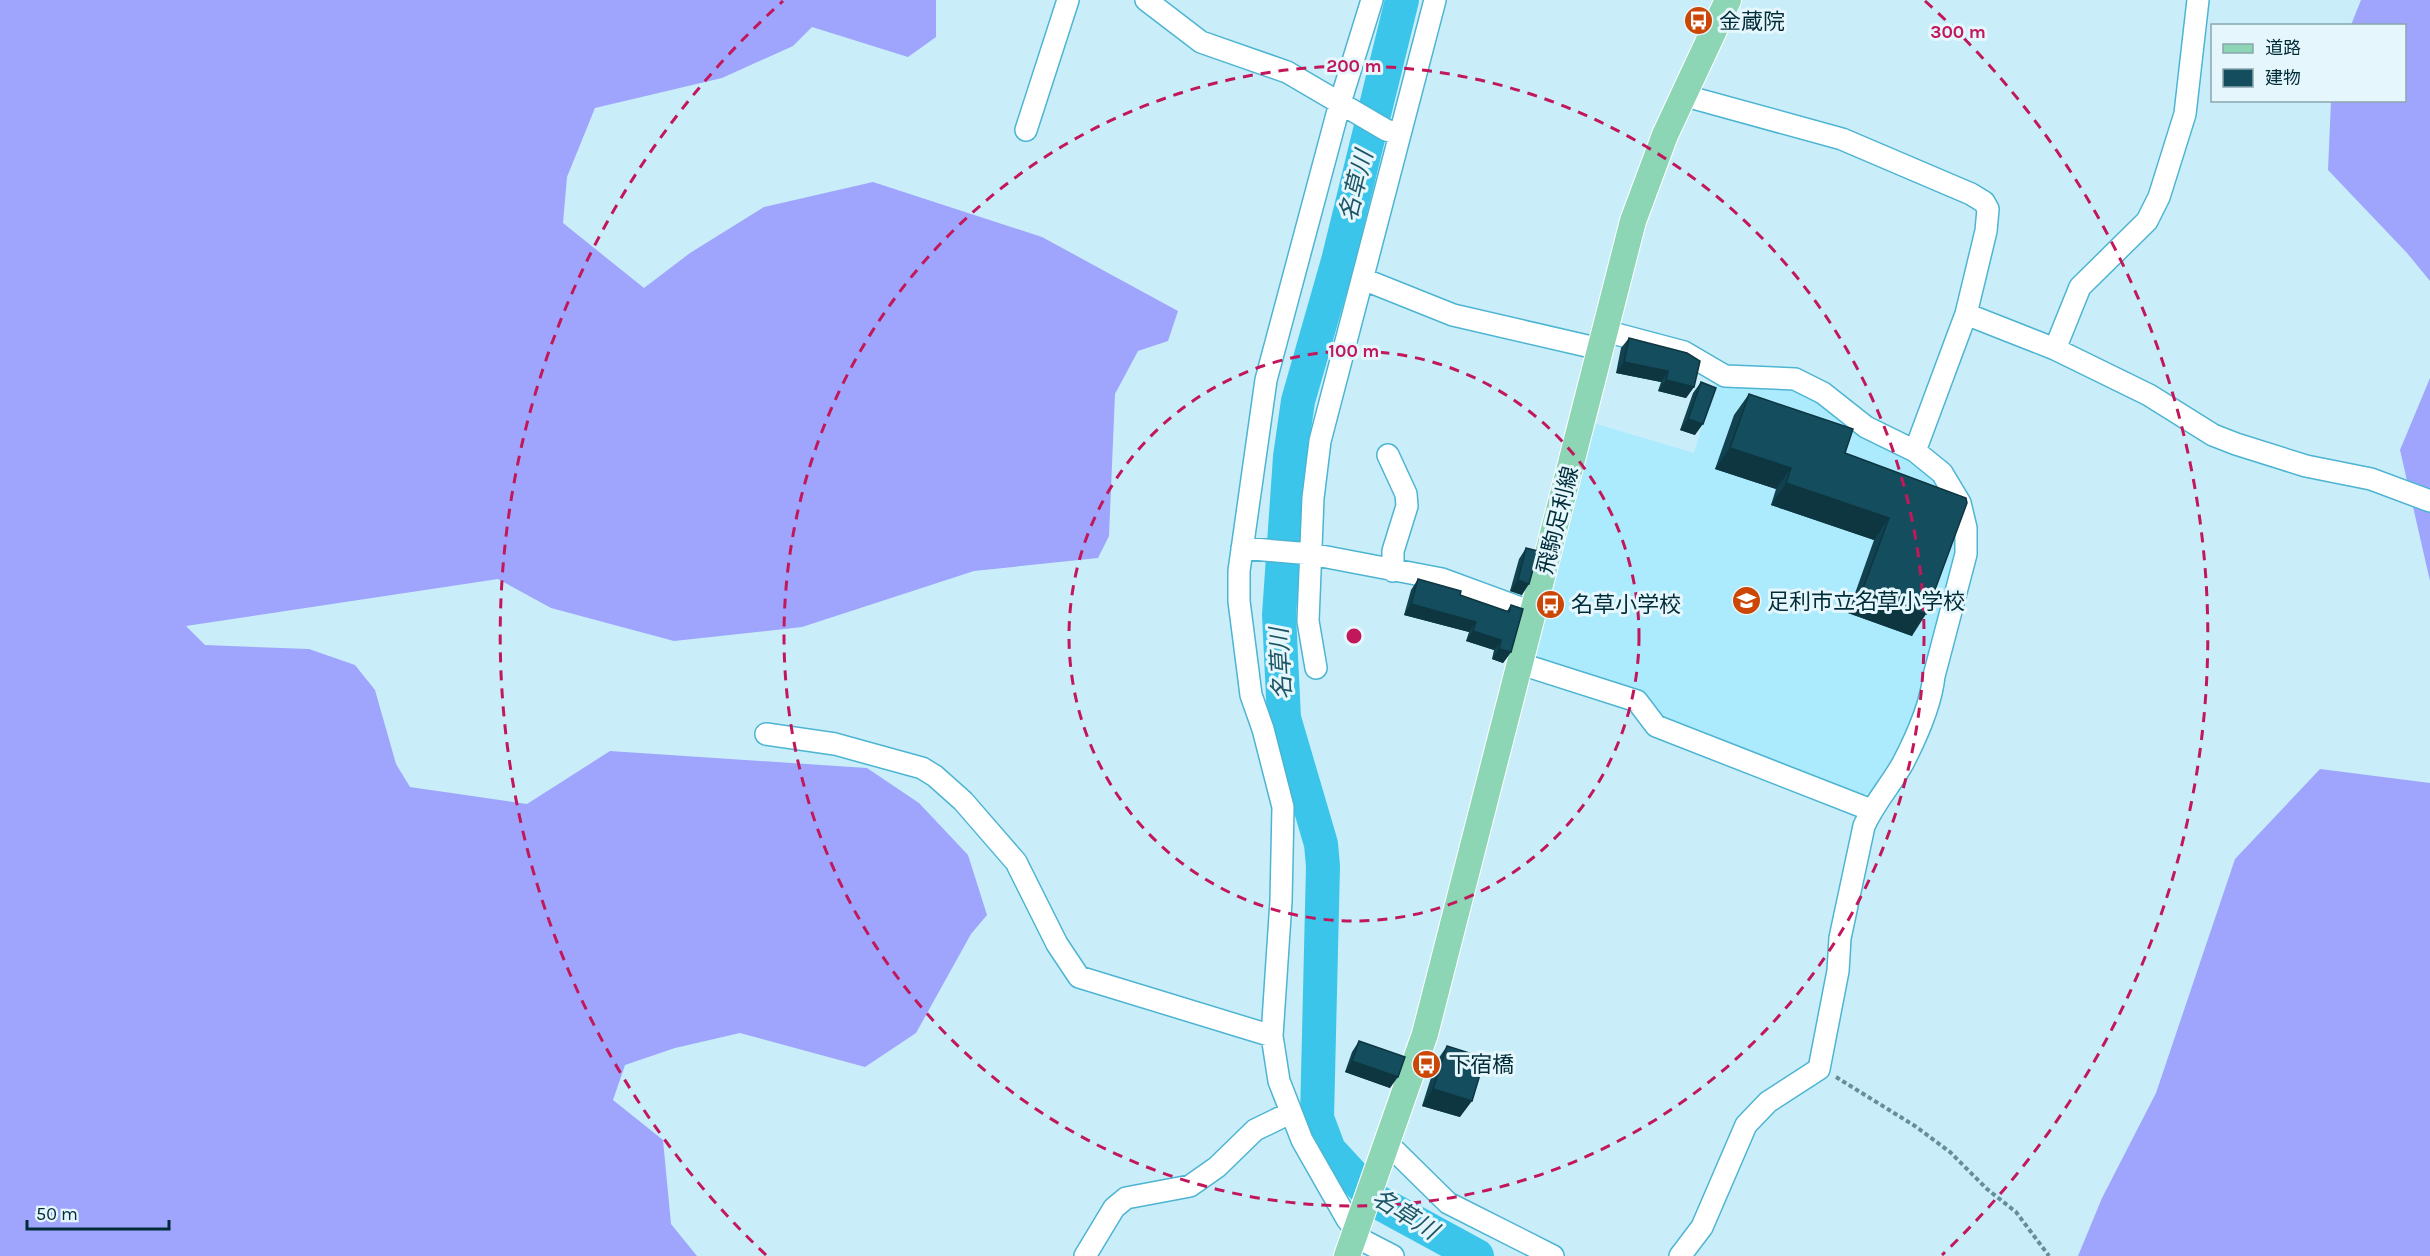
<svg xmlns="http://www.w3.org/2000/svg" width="2430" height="1256" font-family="Karla,'Noto Sans JP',sans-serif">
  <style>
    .built { fill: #aceafe }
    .forest { fill: #9fa5fc }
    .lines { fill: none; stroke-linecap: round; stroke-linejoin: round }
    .river { stroke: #3cc5ea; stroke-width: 34 }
    .minor-casing { stroke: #4db4d2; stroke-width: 24 }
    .major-casing { stroke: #fff; stroke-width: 28 }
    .path { stroke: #668e9a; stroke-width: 4; stroke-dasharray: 4.5 3; stroke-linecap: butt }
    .minor { stroke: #fff; stroke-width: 21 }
    .major { stroke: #8cd6b5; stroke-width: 26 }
    .wall { fill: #114250 }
    .shaded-wall { fill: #0e3641 }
    .building { fill: #144d5d; stroke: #0e3641; stroke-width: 1.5 }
    .ring { fill: none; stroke: #c2185b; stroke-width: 3; stroke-dasharray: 10 8 }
    .labels { text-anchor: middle; stroke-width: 6; stroke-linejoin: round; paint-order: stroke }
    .poi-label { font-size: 22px; fill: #002c38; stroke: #e5f7fd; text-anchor: start }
    .street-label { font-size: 22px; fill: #002c38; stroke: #e5f7fd }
    .water-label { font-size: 24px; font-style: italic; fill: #1f5665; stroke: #e5f7fd }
    .centre { fill: #c2185b; stroke: #e5f7fd; stroke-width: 3 }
    .ring-label { font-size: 18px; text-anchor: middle; font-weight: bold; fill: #c2185b; stroke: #e5f7fd; stroke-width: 6; stroke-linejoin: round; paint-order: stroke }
  </style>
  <rect width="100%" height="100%" fill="#c9eefa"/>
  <!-- built -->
  <path class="built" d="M1714 385H1792L1917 459 1948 492 1959 551 1920 698 1877 791 1859 796 1661 718 1642 694 1540 658 1534 651 1590 422 1694 453Z"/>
  <!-- forest -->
  <path class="forest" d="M0 0H936V37L908 57 812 27 793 46 722 78 595 108 567 177 563 223 644 288 690 253 764 207 873 182 1042 237 1178 311 1168 341 1138 351 1115 394 1109 536 1098 558 974 571 802 627 674 641 551 608 498 579 186 626 205 645 309 649 355 665 375 690 396 764 410 787 527 804 610 751 867 768 919 803 968 855 987 915 971 934 916 1033 865 1067 740 1033 675 1048 625 1065 613 1100 663 1140 671 1224 697 1256H0Z
    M2361 0H2430V281L2407 253 2328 170 2331 101 2404 100V26L2351 25Z
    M2430 378V581L2400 450Z
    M2320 769 2430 783V1256H2078L2102 1198 2156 1093 2235 859Z"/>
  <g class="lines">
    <!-- river -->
    <path class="river" d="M1402 0 1338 261 1298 401 1290 457 1279 615 1284 718 1321 844 1323 866 1317 1118 1329 1150 1376 1201 1477 1256"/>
    <defs>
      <path id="minor" d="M1146 0 1201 42 1287 72 1386 130 1399 134
        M1372 0 1340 103 1266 380 1239 571V601L1251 695 1263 729 1283 807 1281 901 1272 1036 1279 1081 1302 1140 1347 1219 1364 1241 1393 1256
        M1682 95 1842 139 1971 194 1984 202 1988 209 1986 231 1966 314 1915 451
        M1026 130 1068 0
        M1363 279 1453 315 1600 349
        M1966 314 2055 349 2149 395 2213 435 2236 444 2306 466 2371 479 2430 501
        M1605 331 1684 352 1725 376 1795 379 1823 393 1866 427 1915 451 1942 473 1960 503 1966 528V554L1934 676C1931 705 1916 738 1903 763 1891 785 1874 803 1864 826L1840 938 1838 971 1819 1069 1768 1102 1746 1125 1702 1227 1680 1256
        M2055 349 2080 287 2147 221 2159 197 2185 114 2198 0
        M1388 455 1406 494 1407 506 1393 551V571
        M1242 548 1311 554 1442 579 1534 613
        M1521 664 1637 701 1656 726 1871 810
        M1316 668 1308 621 1313 498 1320 441 1435 0
        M766 734 835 744 922 768 935 776 963 801 1016 862 1057 944 1079 977 1272 1036
        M1388 1144 1448 1203 1553 1256
        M1085 1256 1114 1208 1126 1198 1190 1186 1217 1167 1255 1130 1290 1113"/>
      <path id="major" d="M1347 1256 1425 1034 1633 221 1665 135 1728 0"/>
    </defs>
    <!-- minor casing -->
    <use href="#minor" class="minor-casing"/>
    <!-- major casing -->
    <use href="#major" class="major-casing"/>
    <!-- path -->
    <path class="path" d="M1836 1077 1915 1126 1950 1152 1987 1189 2016 1212 2049 1256"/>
    <!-- minor -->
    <use href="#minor" class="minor"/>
    <!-- major -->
    <use href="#major" class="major"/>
  </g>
  <!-- wall -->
  <path class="wall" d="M1629 338 1694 387 1686 398 1658 391 1661 382 1616 373 1621 348Z
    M1701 382 1695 435 1680 430 1693 393Z
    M1749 394 1845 453 1966 498 1912 636 1848 613 1874 540 1771 505 1776 489 1715 469 1734 415Z
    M1526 548 1522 595 1510 591 1519 559Z
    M1418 579 1460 595 1507 611 1511 605V652L1503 663 1492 659 1494 650 1466 641 1469 632 1404 615 1411 590Z
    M1359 1041 1390 1088 1345 1072 1352 1052Z
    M1447 1046 1460 1117 1422 1106 1436 1062Z"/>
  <!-- shaded-wall -->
  <path class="shaded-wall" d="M1624 362 1668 371 1661 382 1616 373Z
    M1666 380 1694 387 1686 398 1658 391Z
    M1688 419 1703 424 1695 435 1680 430Z
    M1730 448 1791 468 1776 489 1715 469Z
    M1786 483 1889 518 1874 540 1771 505Z
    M1518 580 1529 584 1522 595 1510 591Z
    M1862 591 1926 614 1912 636 1848 613Z
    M1411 604 1476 622 1469 632 1404 615Z
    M1473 631 1501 640 1494 650 1466 641Z
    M1499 649 1511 652 1503 663 1492 659Z
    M1352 1061 1398 1077 1390 1088 1345 1072Z
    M1433 1089 1472 1101 1460 1117 1422 1106Z"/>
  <!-- building -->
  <path class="building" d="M1629 338 1687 353 1700 361 1694 387 1666 380 1668 371 1624 362Z
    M1701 382 1716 388 1703 424 1688 419Z
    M1749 394 1853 429 1845 453 1966 498 1967 503 1926 614 1862 591 1889 518 1786 483 1791 468 1730 448Z
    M1526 548 1538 551 1529 584 1518 580Z
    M1418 579 1461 591 1460 595 1509 612 1511 605 1523 609 1511 652 1499 649 1501 640 1473 631 1476 622 1411 604Z
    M1359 1041 1405 1057 1398 1077 1352 1061Z
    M1447 1046 1485 1058 1472 1101 1433 1089Z"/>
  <!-- distance rings -->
  <g class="ring">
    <circle cx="1354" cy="636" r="285"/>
    <circle cx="1354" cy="636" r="570"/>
    <path d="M766 1255A854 854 0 0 1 783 1M1925 1A854 854 0 0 1 1942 1255"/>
  </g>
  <!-- icons -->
  <defs>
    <symbol id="bus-disc" viewBox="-11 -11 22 22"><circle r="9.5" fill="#cc4705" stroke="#e5f7fd"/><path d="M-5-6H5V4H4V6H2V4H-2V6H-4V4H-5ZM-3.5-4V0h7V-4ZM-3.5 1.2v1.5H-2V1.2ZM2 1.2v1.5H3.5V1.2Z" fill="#fff"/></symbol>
    <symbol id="school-disc" viewBox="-11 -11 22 22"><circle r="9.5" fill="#cc4705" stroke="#e5f7fd"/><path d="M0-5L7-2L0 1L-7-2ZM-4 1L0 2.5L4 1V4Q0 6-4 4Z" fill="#fff"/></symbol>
  </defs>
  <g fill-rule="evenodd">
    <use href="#bus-disc" x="1682" y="4" width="33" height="33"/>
    <use href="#school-disc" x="1730" y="584" width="33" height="33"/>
    <use href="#bus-disc" x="1534" y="588" width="33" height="33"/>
    <use href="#bus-disc" x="1410" y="1048" width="33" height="33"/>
  </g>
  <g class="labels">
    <!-- poi labels -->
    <g class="poi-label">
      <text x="1719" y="29">金蔵院</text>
      <text x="1767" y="609">足利市立名草小学校</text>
      <text x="1571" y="612">名草小学校</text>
      <text x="1448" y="1072">下宿橋</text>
    </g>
    <!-- street labels -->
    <g class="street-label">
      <text transform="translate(1557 520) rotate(-76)" y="8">飛駒足利線</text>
    </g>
    <!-- water labels -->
    <g class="water-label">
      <text transform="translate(1356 186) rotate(-76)" y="8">名草川</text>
      <text transform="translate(1281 664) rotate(-93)" y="8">名草川</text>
      <text transform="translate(1405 1214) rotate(32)" y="8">名草川</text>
    </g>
  </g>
  <circle cx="1354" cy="636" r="9" class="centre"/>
  <g class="ring-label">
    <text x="1958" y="38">300 m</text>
    <text x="1354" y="72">200 m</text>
    <text x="1354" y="357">100 m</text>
  </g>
  <!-- legend -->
  <rect x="2211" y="24" width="195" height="78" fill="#e5f7fd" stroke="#89a6ae" stroke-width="1.5"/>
  <rect x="2223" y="44" width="30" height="9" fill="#8cd6b5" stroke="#89a6ae" stroke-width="1.5"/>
  <text x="2265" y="54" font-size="18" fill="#002c38">道路</text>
  <rect x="2223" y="69" width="30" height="18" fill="#144d5d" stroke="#89a6ae" stroke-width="1.5"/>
  <text x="2265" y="84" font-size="18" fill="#002c38">建物</text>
  <!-- scale -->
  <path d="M27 1220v9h142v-9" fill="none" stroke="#002c38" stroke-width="3"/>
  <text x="36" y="1220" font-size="18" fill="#002c38" stroke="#e5f7fd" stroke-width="4.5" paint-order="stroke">50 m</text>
</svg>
